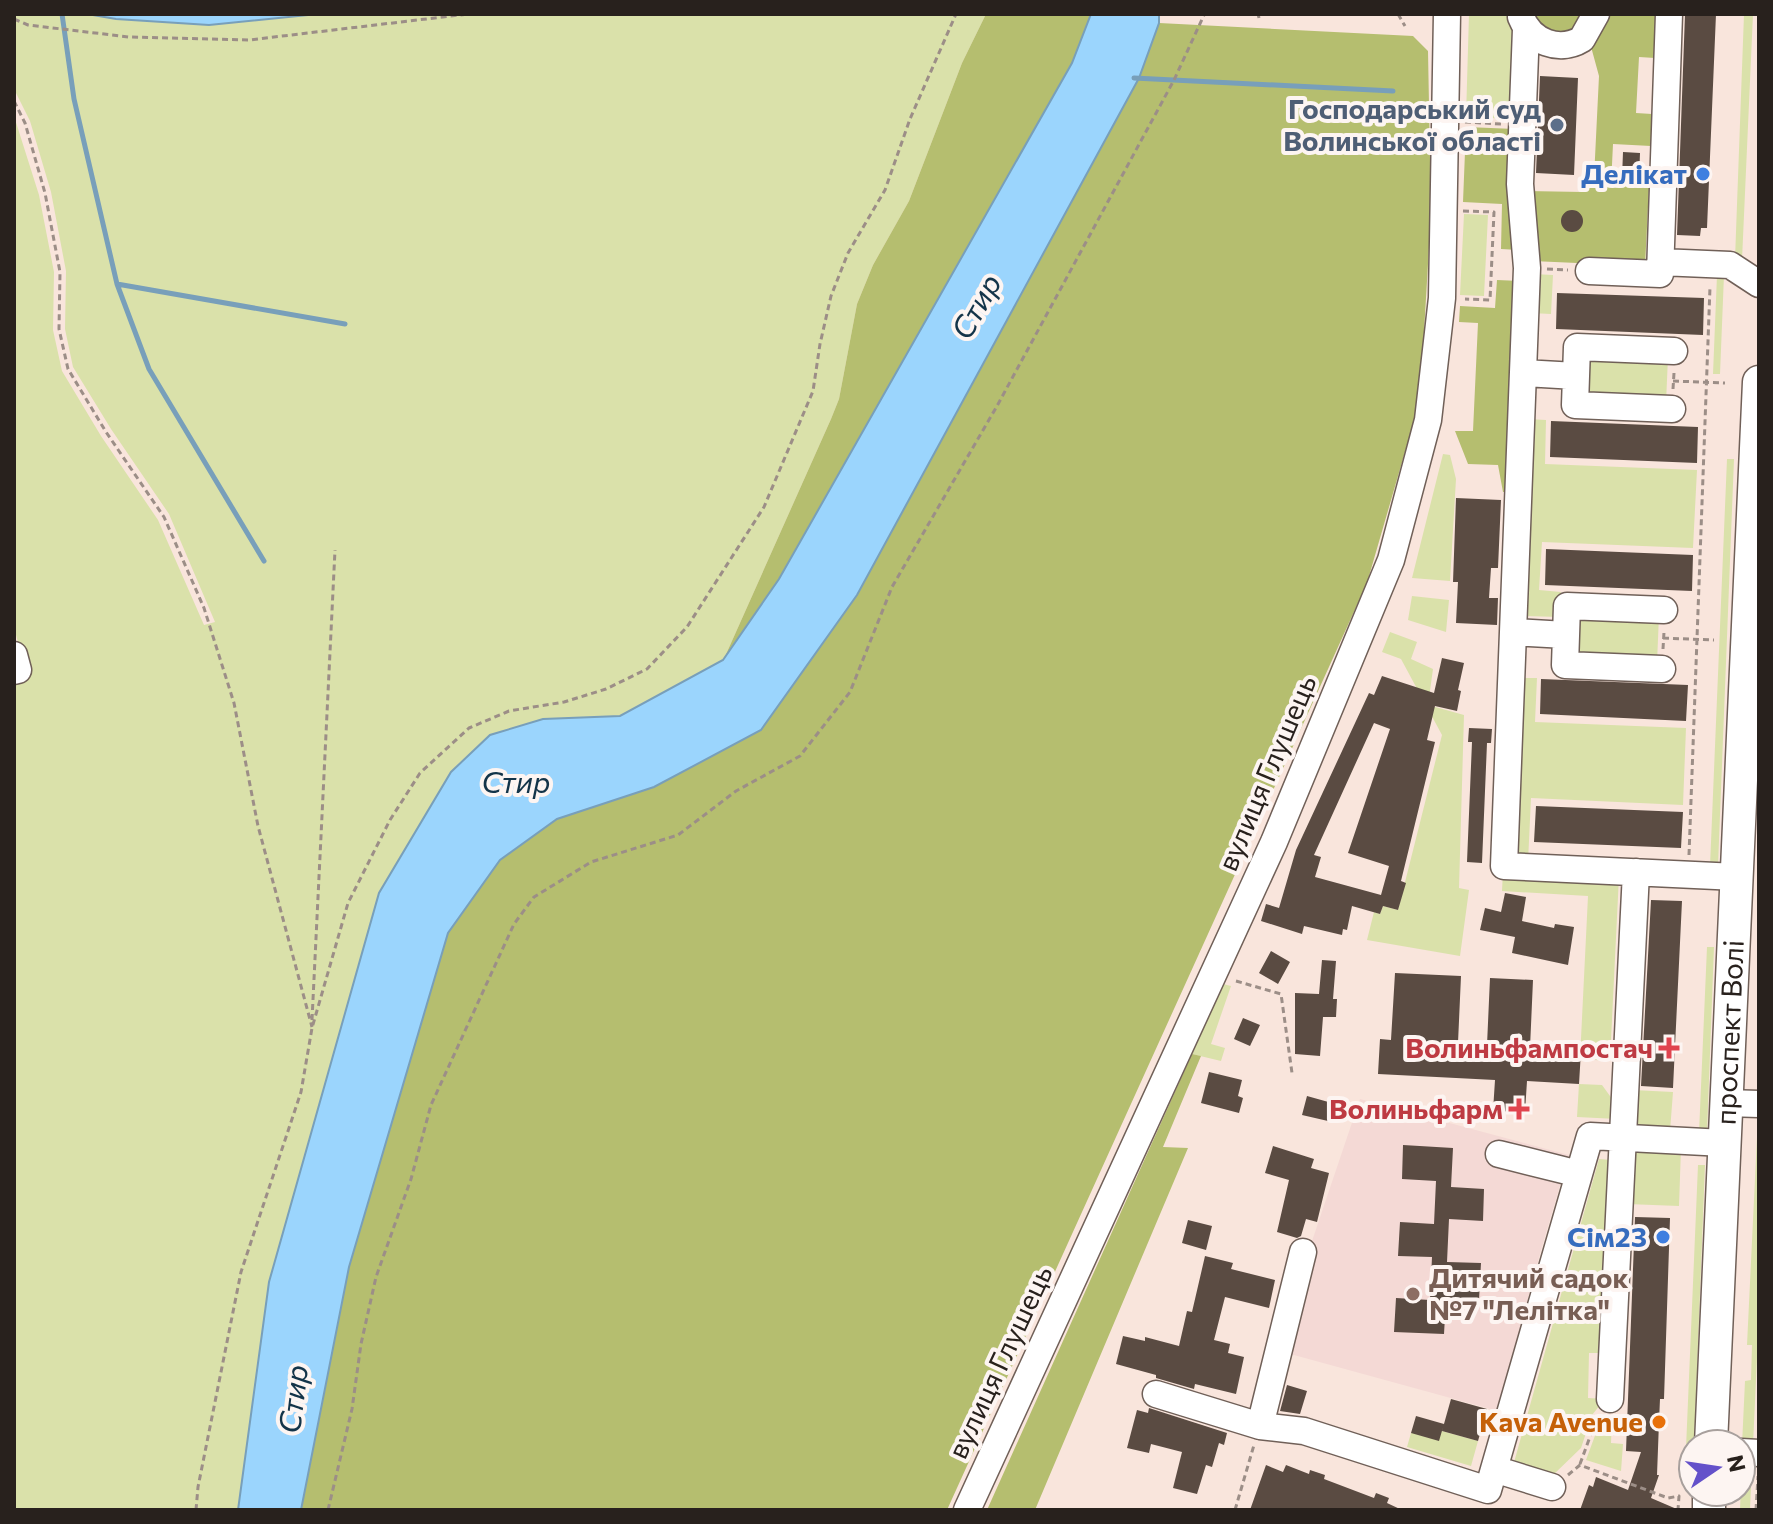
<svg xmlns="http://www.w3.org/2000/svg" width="1773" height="1524" font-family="Commissioner,sans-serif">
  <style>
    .education { fill: #f4d9d5 }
    .green { fill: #dae1aa }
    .forest { fill: #b5be6f }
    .water { fill: #9bd5fd; stroke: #789fba; stroke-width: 2 }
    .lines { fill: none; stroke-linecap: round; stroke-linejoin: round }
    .stream { stroke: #789fba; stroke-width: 5 }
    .building { fill: #5a4b42; fill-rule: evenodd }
    .minor-casing { stroke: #706058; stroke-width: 29 }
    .major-casing { stroke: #706058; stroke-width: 35 }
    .path { stroke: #9c8e87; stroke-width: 3; stroke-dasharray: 6 4; stroke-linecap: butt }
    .minor { stroke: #fff; stroke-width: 26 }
    .major { stroke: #fff; stroke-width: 32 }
    .service-dot { fill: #5c6f8a; stroke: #fdf5f2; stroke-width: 3 }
    .shop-dot { fill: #3f7fe0; stroke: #fdf5f2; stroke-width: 3 }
    .health-dot { fill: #e0444e; stroke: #fdf5f2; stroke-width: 3 }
    .education-dot { fill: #8d6e63; stroke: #fdf5f2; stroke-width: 3 }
    .food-dot { fill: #e8710a; stroke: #fdf5f2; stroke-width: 3 }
    .labels { text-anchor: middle; stroke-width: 8; stroke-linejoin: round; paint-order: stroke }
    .service-label { font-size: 28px; font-weight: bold; fill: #4e5e75; stroke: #fdf5f2; text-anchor: end }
    .shop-label { font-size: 28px; font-weight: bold; fill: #366cbe; stroke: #fdf5f2; text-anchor: end }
    .street-label { font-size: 28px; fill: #28211d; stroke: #fdf5f2 }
    .health-label { font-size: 28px; font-weight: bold; fill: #be3a42; stroke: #fdf5f2; text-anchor: end }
    .education-label { font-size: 28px; font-weight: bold; fill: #785e54; stroke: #fdf5f2; text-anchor: start }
    .food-label { font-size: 28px; font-weight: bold; fill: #c56008; stroke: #fdf5f2; text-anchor: end }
    .water-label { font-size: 30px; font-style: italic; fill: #133449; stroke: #fdf5f2 }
  </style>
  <rect width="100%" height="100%" fill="#f9e5dc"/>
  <!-- education -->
  <path class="education" d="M1360 1099 1569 1155 1541 1250 1498 1411 1283 1352 1309 1250Z"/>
  <!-- green -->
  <path class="green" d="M14 14H87L116 19 209 25 318 14H986L962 63 909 201 873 265 857 304 839 399 831 419 723 661 620 716 543 719 379 893 269 1282 238 1510H14V678L26 674 14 627V116L39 195 54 272 53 330 62 371 101 436 158 520 204 625 215 622 169 514 111 429 73 367 65 329 66 271 51 192 30 121 14 89Z
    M1469 14H1512L1517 27 1515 119 1466 117Z
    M1744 14H1753L1742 260 1735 259Z
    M1464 214 1488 215 1484 296 1460 295Z
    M1533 274 1553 275 1551 314 1531 313Z
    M1717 275H1724L1720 374H1713Z
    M1583 353 1668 357 1666 403 1581 399Z
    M1527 419 1546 420 1545 464 1697 470 1693 548 1542 542 1539 590 1561 592 1560 617 1519 616Z
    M1443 454 1450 455 1456 479 1450 581 1412 578Z
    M1727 459H1734L1718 866H1710Z
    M1412 596 1449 600 1446 632 1408 620Z
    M1572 612 1659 615 1657 663 1571 659Z
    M1390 632 1417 642 1411 659 1433 669 1428 705 1464 715 1459 888 1469 890 1460 956 1367 940 1374 912 1380 914 1383 906 1398 910 1442 735 1401 659 1382 652Z
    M1517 678H1537L1535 722 1686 728 1683 805 1531 798 1528 862 1509 861Z
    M1503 871 1619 876 1610 1061 1580 1059 1588 896 1502 891Z
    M1707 947H1714L1707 1133H1699Z
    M1223 984 1231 986 1211 1044 1225 1048 1221 1061 1192 1054Z
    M1579 1084 1602 1085 1618 1107 1617 1119 1577 1117Z
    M1633 1090 1673 1092 1670 1131 1631 1129Z
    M1757 1137H1759V1314L1753 1445H1742L1745 1381 1751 1380 1752 1345H1747Z
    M1629 1145 1681 1148 1679 1206 1627 1204Z
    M1599 1159 1611 1160 1605 1353H1589L1588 1398 1605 1399 1592 1415 1581 1448 1551 1477 1513 1466Z
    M1698 1165H1705L1693 1472H1685Z
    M1612 1416 1611 1443 1623 1444 1621 1471 1586 1460 1600 1422Z
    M1442 1431 1478 1441 1471 1466 1407 1447 1411 1433Z
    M1742 1461 1752 1462 1750 1510H1740Z"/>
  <!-- forest -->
  <path class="forest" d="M986 14H1091L1072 63 779 579 723 661 831 419 839 399 857 304 873 265 909 201 962 63Z
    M1529 14H1587L1580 28 1556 38Z
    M1604 14H1657L1655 58 1639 57 1636 113 1652 114 1651 146 1613 144 1611 185 1649 187 1645 266 1532 261 1526 191 1583 192 1594 178 1599 76 1590 43Z
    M1159 23 1413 36 1428 51 1431 213 1420 400 1367 583 947 1510H301L349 1267 448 933 500 860 557 819 654 787 761 729 857 595 1139 78Z
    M1466 127 1515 129 1519 250 1501 249 1502 204 1463 202Z
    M1497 280 1520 281 1512 492H1503L1498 465 1468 464 1455 431H1473L1478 323 1459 322 1460 306 1495 308Z
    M1192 1054 1201 1056 1163 1147 1188 1148 1035 1510H987Z"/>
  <!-- water -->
  <path class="water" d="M87 14H318L209 25 116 19Z
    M1091 14H1159V23L1139 78 857 595 761 730 654 787 557 819 500 860 448 933 349 1267 301 1510H238L269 1282 379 893 451 772 490 735 543 719 620 716 723 660 779 579 1072 63Z"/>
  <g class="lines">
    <!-- stream -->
    <path class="stream" d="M62 14 74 99 117 284 149 369 264 561
      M1134 78 1393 91
      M117 284 345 324"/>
  </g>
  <!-- building -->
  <path class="building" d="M1685 14H1716L1707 228H1701L1700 236 1677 235Z
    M1540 76 1578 78 1574 175 1536 173Z
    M1623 152 1640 153 1639 179 1622 178Z
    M1561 221a11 11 0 1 1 22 0a11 11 0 1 1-22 0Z
    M1557 293 1704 298 1703 335 1556 329Z
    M1551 421 1698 427 1697 463 1550 457Z
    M1456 498 1501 500 1498 568H1491L1489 598H1498L1497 625 1456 623 1458 582H1453Z
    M1546 549 1693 555 1692 591 1545 585Z
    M1442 658 1464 663 1458 690 1461 691 1457 711 1435 706 1427 740 1435 742 1401 881 1406 883 1398 910 1383 906 1380 914 1352 906 1347 930 1343 929 1342 935 1304 926 1302 934 1261 921 1266 904 1279 908 1296 850 1369 693 1374 695 1382 676 1434 693ZM1374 723 1390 729 1348 853 1389 866 1381 895 1315 877 1321 857 1314 855Z
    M1541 679 1688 685 1686 721 1540 714Z
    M1469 728 1492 729 1491 743H1487L1482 863 1467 862 1472 742H1468Z
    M1536 806 1683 812 1681 848 1534 842Z
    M1505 893 1526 897 1522 921 1554 928 1555 924 1574 927 1568 965 1512 953 1515 937 1480 930 1485 908 1501 912Z
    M1651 900 1682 901 1673 1088 1641 1086Z
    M1271 951 1290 962 1278 984 1259 973Z
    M1322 960 1336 961 1333 999H1337L1336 1017H1323L1320 1056 1295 1054V993L1319 994Z
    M1395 973 1461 976 1458 1043 1487 1045 1490 978 1533 980 1530 1048 1581 1051 1579 1084 1527 1081 1525 1112 1493 1111 1495 1080 1378 1074 1380 1039 1391 1040Z
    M1243 1018 1260 1025 1250 1046 1234 1039Z
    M1209 1072 1242 1080 1238 1096 1243 1098 1239 1113 1201 1103Z
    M1307 1096 1332 1103 1328 1121 1302 1115Z
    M1403 1145 1453 1148 1451 1187 1484 1189 1483 1221 1449 1219 1447 1262 1481 1263 1479 1300 1446 1299 1444 1334 1394 1332 1396 1298 1430 1300 1432 1257 1398 1256 1400 1222 1434 1224 1436 1181 1402 1179Z
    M1273 1146 1314 1159 1311 1168 1329 1173 1317 1222 1306 1219 1301 1236 1297 1238 1277 1232 1289 1180 1265 1173Z
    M1635 1217 1670 1218 1664 1399H1660L1659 1422 1657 1475H1659L1651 1498 1679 1510H1580L1589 1485 1593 1487 1596 1477 1628 1490 1641 1452 1626 1451Z
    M1188 1220 1212 1226 1206 1250 1182 1243Z
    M1205 1256 1233 1263 1231 1269 1275 1280 1269 1308 1225 1297 1214 1340 1230 1344 1228 1353 1244 1357 1236 1394 1195 1384 1194 1389 1156 1378V1375L1116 1364 1123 1336 1145 1341V1337L1179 1346 1187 1311 1192 1312Z
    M1287 1385 1307 1391 1300 1414 1280 1411Z
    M1451 1399 1487 1409 1478 1441 1442 1431Z
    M1149 1408 1227 1433 1224 1445 1219 1443 1212 1467 1206 1465 1197 1494 1173 1488 1182 1452 1151 1444 1149 1453 1127 1448 1137 1410 1148 1413Z
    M1416 1416 1444 1424 1439 1441 1411 1433Z
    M1266 1465 1283 1472 1286 1465 1309 1474 1310 1470 1325 1475 1324 1479 1374 1498 1376 1493 1389 1498 1387 1503 1402 1510H1250Z"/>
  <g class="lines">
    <defs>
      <path id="minor" d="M1521 17C1531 42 1559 53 1582 39L1596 14
        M1526 29 1520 184 1527 268 1504 866 1737 877
        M1660 262 1730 265 1759 284
        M1589 271 1660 274 1669 14
        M1523 373 1576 376
        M1672 409 1575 405 1577 347 1674 351
        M1513 632 1566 635
        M14 655 18 670 14 671
        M1662 669 1565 665 1567 606 1664 610
        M1726 1103 1759 1104
        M1499 1154 1579 1174
        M1156 1394 1260 1426 1304 1431 1488 1490 1590 1136 1724 1143
        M1610 1399 1636 872
        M1260 1426 1303 1252
        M1741 1452 1759 1453
        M1494 1469 1552 1487
        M967 1510 1274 842 1391 560 1428 420 1442 298 1447 14"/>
      <g id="major">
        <path id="s1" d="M1711 1444 1759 382"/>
        <path d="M1709 1510V1492"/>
      </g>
    </defs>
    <!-- minor casing -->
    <use href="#minor" class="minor-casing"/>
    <!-- major casing -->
    <use href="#major" class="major-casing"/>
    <!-- path -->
    <path class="path" d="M1258 14 1259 18
      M1398 14 1405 26
      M14 19 28 25 129 37 249 40 468 14
      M14 101 25 123 45 193 60 272 59 329 68 369 106 432 164 517 204 608 234 703 258 826 312 1027
      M1465 122 1501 124
      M1463 211 1494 212 1490 300 1465 299
      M1547 269 1568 270
      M1673 381 1725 383
      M1673 389 1674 373
      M1663 638 1714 640
      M1663 649 1664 632
      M1689 855 1710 287
      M1236 981 1281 994 1292 1073
      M312 1020 335 550
      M1580 1464 1598 1415
      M1568 1475 1580 1465 1668 1498 1679 1496 1678 1510
      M196 1510 198 1487 241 1272 301 1092 312 1028 348 903 390 820 420 773 469 728 509 711 564 702 606 689 647 669 687 627 764 507 813 391 820 344 831 296 848 253 885 190 910 119 956 14
      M328 1510 352 1409 361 1344 376 1277 411 1179 431 1105 514 924 534 897 591 862 678 835 736 791 800 756 850 692 892 587 997 406 1174 80 1204 15
      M1235 1510 1254 1445
      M1756 1510 1758 1476"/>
    <!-- minor -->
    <use href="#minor" class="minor"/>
    <!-- major -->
    <use href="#major" class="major"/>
  </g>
  <!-- markers -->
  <circle class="service-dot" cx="1557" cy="125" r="8"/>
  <g class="shop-dot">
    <circle cx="1703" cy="174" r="8"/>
    <circle cx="1663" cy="1237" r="8"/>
  </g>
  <g class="health-dot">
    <path d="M1665 1036h8v8h8v8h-8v8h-8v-8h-8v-8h8z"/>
    <path d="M1515 1097h8v8h8v8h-8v8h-8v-8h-8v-8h8z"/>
  </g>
  <circle class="education-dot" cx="1413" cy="1294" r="8"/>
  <circle class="food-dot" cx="1659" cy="1422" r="8"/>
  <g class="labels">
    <!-- service labels -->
    <g class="service-label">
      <text x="1541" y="119">Господарський суд<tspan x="1541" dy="32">Волинської області</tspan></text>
    </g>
    <!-- shop labels -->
    <g class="shop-label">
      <text x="1687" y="184">Делікат</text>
      <text x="1647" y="1247">Сім23</text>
    </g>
    <!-- street labels -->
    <g class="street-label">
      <text transform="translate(1267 773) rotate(-67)" y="10">вулиця Глушець</text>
      <text dy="10" stroke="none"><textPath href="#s1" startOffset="412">проспект Волі</textPath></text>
      <text transform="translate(1000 1362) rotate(-65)" y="10">вулиця Глушець</text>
    </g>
    <!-- health labels -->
    <g class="health-label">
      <text x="1653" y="1058">Волиньфампостач</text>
      <text x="1503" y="1119">Волиньфарм</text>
    </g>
    <!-- education labels -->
    <g class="education-label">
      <text x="1429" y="1288">Дитячий садок<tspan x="1429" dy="32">№7 "Лелітка"</tspan></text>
    </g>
    <!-- food labels -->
    <g class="food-label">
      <text x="1643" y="1432">Kava Avenue</text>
    </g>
    <!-- water labels -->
    <g class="water-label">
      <text transform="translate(977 307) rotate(-61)" y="10">Стир</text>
      <text x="516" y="793">Стир</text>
      <text transform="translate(294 1399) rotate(-83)" y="10">Стир</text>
    </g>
  </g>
  <!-- border -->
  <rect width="1773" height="1524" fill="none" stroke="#28211d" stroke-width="32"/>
  <!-- north arrow -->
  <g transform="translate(1717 1468) rotate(77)"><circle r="38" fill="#fdf5f2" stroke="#a8a09d" stroke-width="2"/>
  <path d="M0-6L14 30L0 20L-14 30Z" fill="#6451ca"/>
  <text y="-12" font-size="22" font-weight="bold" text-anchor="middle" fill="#28211d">N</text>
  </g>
</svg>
